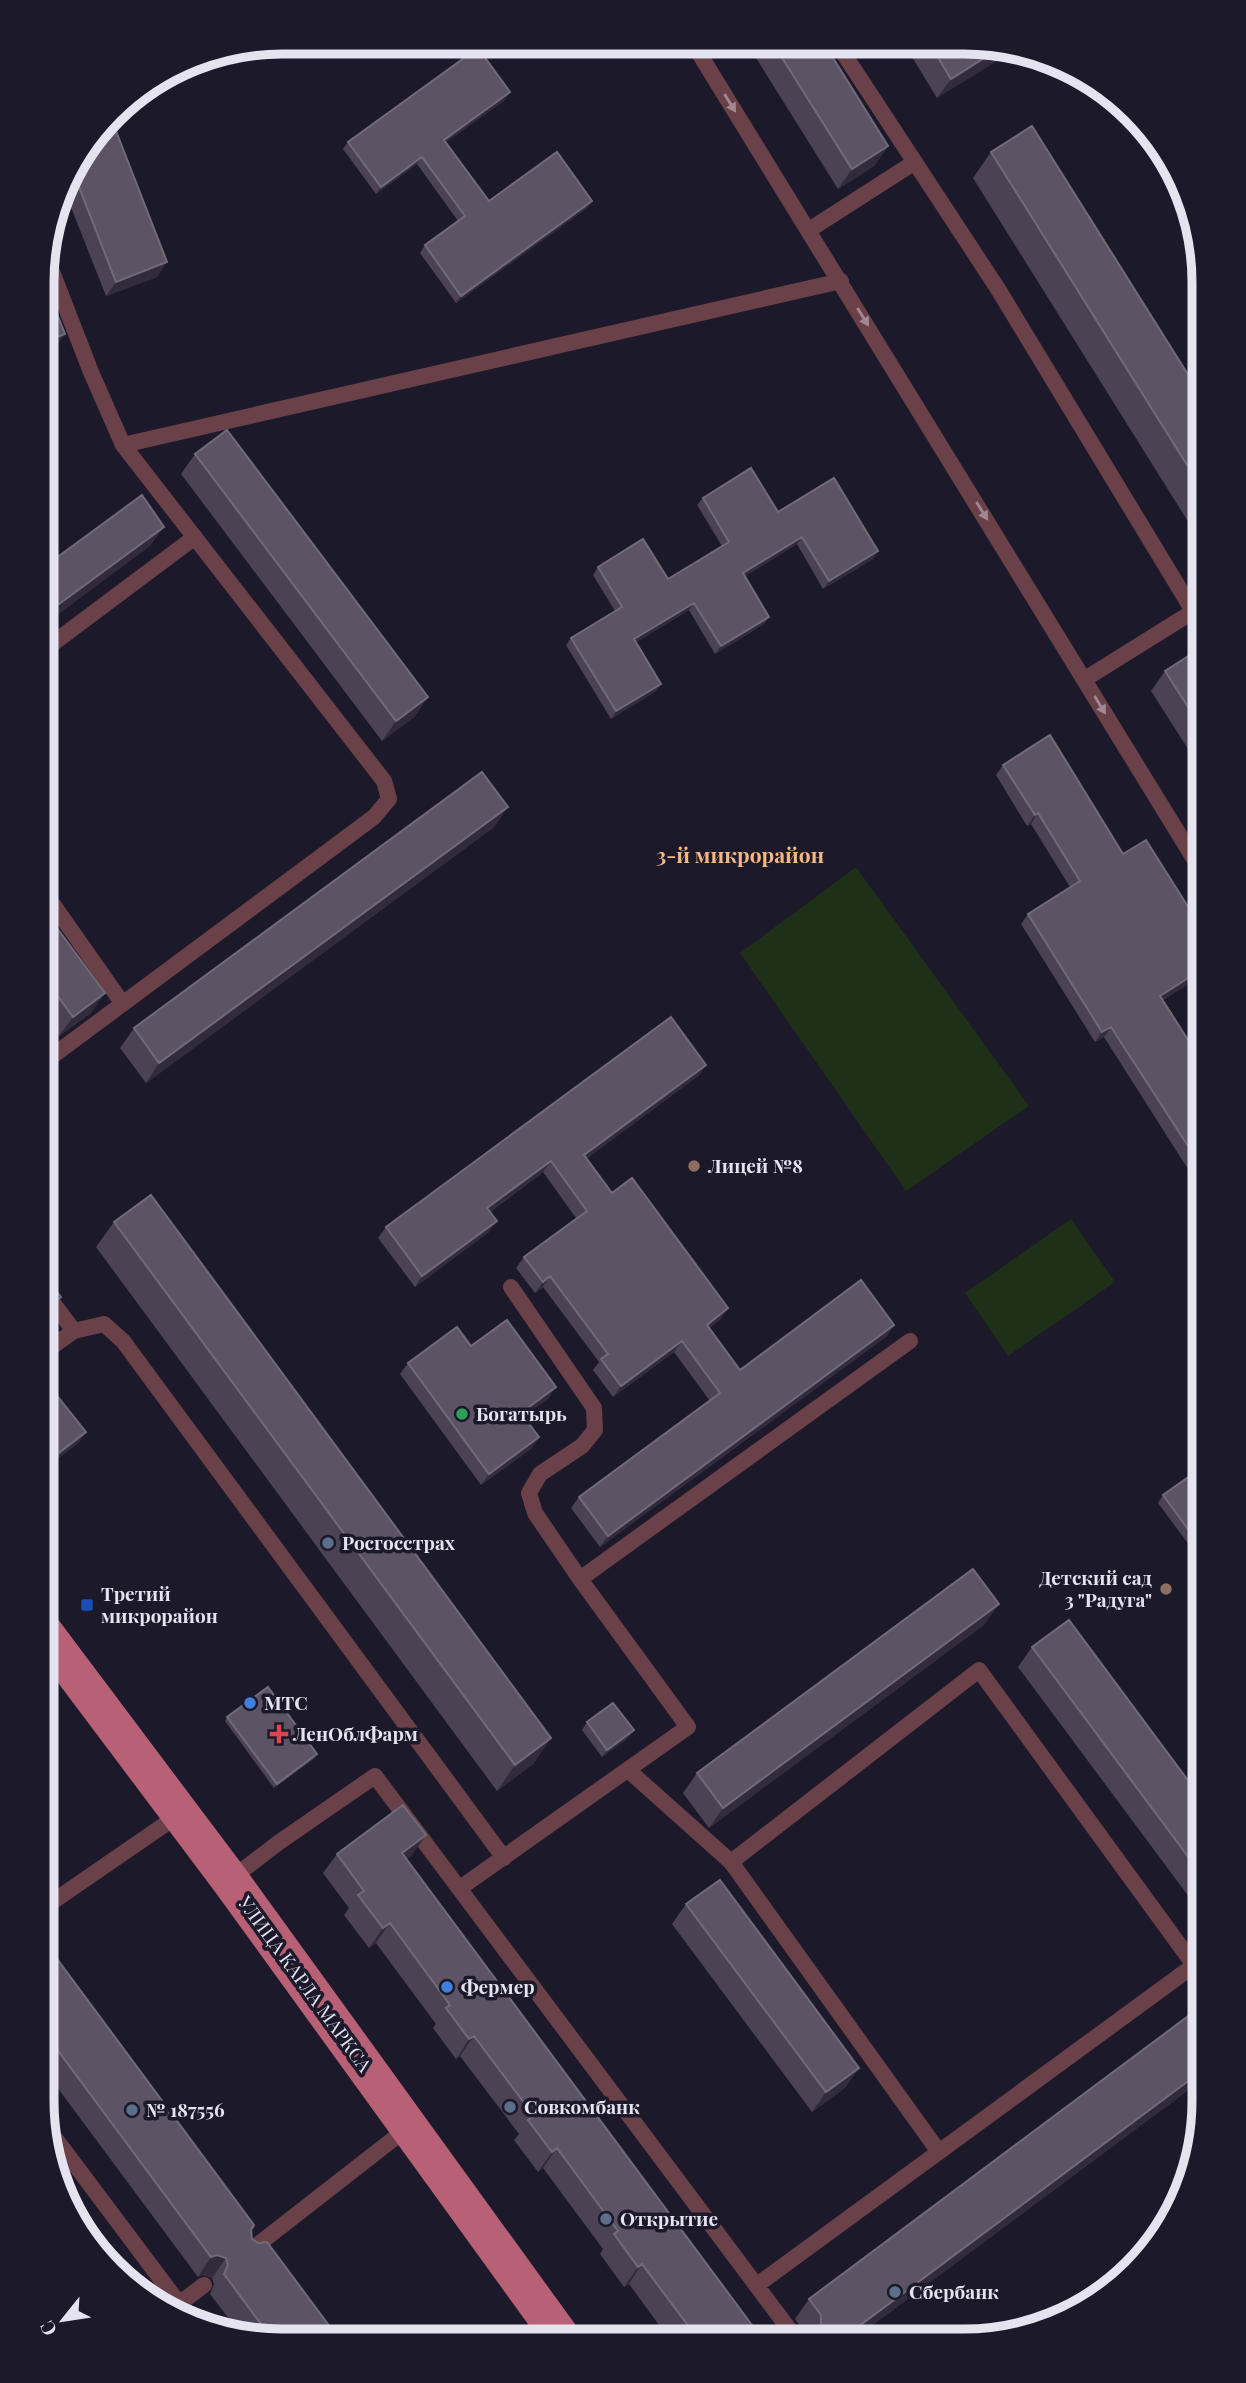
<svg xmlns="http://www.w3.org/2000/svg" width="1246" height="2383" font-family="'Playfair Display',serif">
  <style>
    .green { fill: #1e3017 }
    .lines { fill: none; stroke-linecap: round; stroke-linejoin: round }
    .lane { stroke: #6a4049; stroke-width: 16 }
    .primary { stroke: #b76076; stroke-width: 38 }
    .wall { fill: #4b4353 }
    .shaded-wall { fill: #322b3b }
    .building { fill: #5c5464; stroke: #716b79; stroke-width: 2 }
    .oneway { fill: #a18994 }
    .education-dot { fill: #8d6e63; stroke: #1c1a2a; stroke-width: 2.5 }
    .leisure-dot { fill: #2e9e5b; stroke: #1c1a2a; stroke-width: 2.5 }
    .service-dot { fill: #5c6f8a; stroke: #1c1a2a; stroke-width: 2.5 }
    .transit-dot { fill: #1a4fb4; stroke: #1c1a2a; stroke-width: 2.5 }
    .shop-dot { fill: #3f7fe0; stroke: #1c1a2a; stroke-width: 2.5 }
    .health-dot { fill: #e0444e; stroke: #1c1a2a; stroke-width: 2.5 }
    .labels { text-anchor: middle; stroke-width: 7; stroke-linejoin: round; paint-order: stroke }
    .poi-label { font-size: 19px; font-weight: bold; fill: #e4e3ef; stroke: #1c1a2a; text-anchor: start }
    .street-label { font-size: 19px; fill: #e4e3ef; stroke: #1c1a2a }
    .neighbourhood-label { font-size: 21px; font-weight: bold; fill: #f6b882; stroke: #1c1a2a }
    .rim { fill: none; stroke: #e4e3ef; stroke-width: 9 }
  </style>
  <rect width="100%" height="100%" fill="#1c1a2a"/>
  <!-- green -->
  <path class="green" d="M856 867 1029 1106 906 1191 740 953Z
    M1071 1219 1115 1282 1008 1356 965 1293Z"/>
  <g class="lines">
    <!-- lane -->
    <path class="lane" d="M694 45 1204 875
      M838 45 998 289 1204 629
      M809 230 915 162
      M123 445 841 281
      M44 650 195 537
      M1085 679 1194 611
      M43 890 123 1004
      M43 1063 374 817 389 799 384 781 123 445 91 372 44 251
      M44 1291 74 1331
      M43 1353 74 1331 104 1324 123 1341 504 1858
      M580 1579 910 1341
      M628 1770 731 1862
      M230 1880 278 1843 375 1776 798 2341
      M460 1888 688 1727 580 1579 535 1513 529 1493 540 1474 582 1446 595 1430 594 1408 511 1287
      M42 1909 180 1814
      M46 2126 193 2322
      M939 2152 731 1862 979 1670 1194 1965
      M247 2253 410 2126
      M757 2285 1204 1958
      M132 2287 180 2303 204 2285"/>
    <!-- primary -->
    <path class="primary" d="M43 1631 230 1880 563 2340"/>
  </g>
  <!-- wall -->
  <path class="wall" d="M748 45H825L888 146 874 166 838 189Z
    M914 46 1011 47 937 98 909 52Z
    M505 100 446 142 489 201H592L587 208 456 303 420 253 425 245 458 221 417 164 376 194 343 149 348 142Z
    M111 118 157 277 106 296 63 187 67 175Z
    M991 152 1204 400V547L973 178Z
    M195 454 428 697 414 717 382 741 181 474Z
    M703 498 778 512 878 551 873 559 823 589 797 544 745 576 769 617 764 624 715 654 689 610 636 642 661 684 656 691 611 719 566 645 571 638 615 611 593 575 598 567 668 579 722 546 697 505Z
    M1204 653V774L1151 691 1165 671Z
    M1003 765 1123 854 1204 974 1163 1000 1204 1065V1170L1193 1177 1104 1037 1095 1042 1021 924 1028 914 1070 887 1031 824 1027 826 996 775Z
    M494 827 146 1083 120 1048 134 1028Z
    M43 909 91 1013 59 1036 43 1014Z
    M706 1065 698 1076 587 1158 612 1193 721 1319 709 1328 740 1370 894 1325 887 1336 600 1547 571 1508 579 1497 710 1401 674 1352 613 1397 593 1370 599 1362 543 1287 535 1293 516 1268 524 1257 576 1218 543 1172 490 1212 489 1232 415 1287 378 1238 386 1227Z
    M114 1222 551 1738 533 1764 497 1791 96 1247Z
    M471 1346 549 1398 524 1416 532 1448 481 1485 400 1374 408 1363Z
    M43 1386 86 1432 78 1443 43 1470Z
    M1204 1466V1565L1158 1503 1163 1495Z
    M985 1624 709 1828 683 1793 697 1773Z
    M1032 1647 1204 1802V1917L1018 1667Z
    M227 1717 315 1758 274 1788 225 1721Z
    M587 1722 628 1738 602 1757 582 1730Z
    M337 1854 412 1855 406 1859 763 2340H670L629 2284 624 2287 600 2254 603 2249 543 2168 538 2172 514 2140 519 2134 460 2056 456 2059 433 2028 436 2024 376 1943 369 1948 344 1915 349 1908 323 1873Z
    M686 1904 846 2087 812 2112 672 1924Z
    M42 1959 251 2230 252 2239 339 2339H250L242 2336 210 2294 214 2284 212 2278 203 2275 198 2277 42 2067Z
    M1203 2079 851 2341 791 2340 804 2331 795 2319 809 2299Z"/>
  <!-- shaded-wall -->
  <path class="shaded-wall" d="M1003 46 1011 47 1017 49 937 98 951 79Z
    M510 92 505 100 439 147 444 140Z
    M888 146 874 166 838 189 852 169Z
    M422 157 417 164 376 194 381 187Z
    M592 201 587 208 456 303 461 296Z
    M167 262 157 277 106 296 116 282Z
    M65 334 51 354 44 356V342Z
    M164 527 150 546 44 625V615Z
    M802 537 797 544 738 581 743 573Z
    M878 551 873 559 823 589 829 581Z
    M694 603 689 610 629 647 634 639Z
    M769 617 764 624 715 654 721 646Z
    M661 684 656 691 611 719 616 711Z
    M428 697 414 717 382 741 396 721Z
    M508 807 494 827 146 1083 159 1063Z
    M1038 813 1031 824 1027 826 1035 815Z
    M1204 968V974L1153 1006 1160 996Z
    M105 993 91 1013 59 1036 73 1017Z
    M1111 1027 1104 1037 1095 1042 1102 1032Z
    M706 1065 698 1076 577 1166 584 1155Z
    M551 1161 543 1172 480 1219 487 1208Z
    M1204 1165V1170L1193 1177 1201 1166Z
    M497 1221 489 1232 415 1287 422 1276Z
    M550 1276 543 1287 535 1293 543 1282Z
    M61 1297 47 1317 43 1321V1311Z
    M728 1308 721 1319 699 1336 707 1325Z
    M894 1325 887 1336 600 1547 608 1536Z
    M682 1341 674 1352 613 1397 621 1386Z
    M556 1387 549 1398 514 1424 521 1413Z
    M86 1432 78 1443 43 1470V1468L47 1462Z
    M539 1437 532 1448 481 1485 489 1474Z
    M999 1604 985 1624 709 1828 723 1808Z
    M634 1730 628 1738 602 1757 607 1750Z
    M551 1738 533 1764 497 1791 515 1765Z
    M317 1754 315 1758 274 1788 277 1784Z
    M426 1835 412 1855 388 1873 402 1853Z
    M390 1923 376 1943 369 1948 383 1928Z
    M474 2036 460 2056 456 2059 469 2039Z
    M859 2068 846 2087 812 2112 826 2092Z
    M1203 2070V2079L851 2341H839Z
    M557 2148 543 2168 538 2172 552 2152Z
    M217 2255 226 2258 212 2278 203 2275 198 2277 211 2257Z
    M642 2264 629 2284 624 2287 638 2267Z"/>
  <!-- building -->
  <path class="building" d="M774 45H825L888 146 852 169Z
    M931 46H1003L951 79Z
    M478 48 510 92 444 140 489 201 557 152 592 201 461 296 425 245 465 216 422 157 381 187 348 142Z
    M111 118 167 262 116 282 72 169Z
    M1032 126 1204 400V492L991 152Z
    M48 291 65 334 44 342V293Z
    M227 430 428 697 396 721 195 454Z
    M751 468 778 512 834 478 878 551 829 581 802 537 743 573 769 617 721 646 694 603 634 639 661 684 616 711 571 638 622 607 598 567 643 539 668 579 729 542 703 498Z
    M142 495 164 527 44 615V567Z
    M1201 648 1204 653V732L1165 671Z
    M1050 735 1123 854 1146 840 1204 932V968L1160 996 1204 1065V1165L1201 1166 1111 1027 1102 1032 1028 914 1080 881 1038 813 1035 815 1003 765Z
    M482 772 508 807 159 1063 134 1028Z
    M43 909 105 993 73 1017 43 976Z
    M671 1017 706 1065 584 1155 612 1193 632 1178 728 1308 707 1325 740 1370 861 1280 894 1325 608 1536 579 1497 720 1393 682 1341 621 1386 601 1359 608 1354 550 1276 543 1282 524 1257 587 1211 551 1161 487 1208 497 1221 422 1276 386 1227Z
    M151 1195 551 1738 515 1765 114 1222Z
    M43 1273 61 1297 43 1311Z
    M507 1320 556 1387 521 1413 539 1437 489 1474 408 1363 457 1327 471 1346Z
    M47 1383 86 1432 47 1462 43 1457V1386Z
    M1204 1466V1551L1163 1495Z
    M973 1569 999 1604 723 1808 697 1773Z
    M1069 1620 1204 1802V1878L1032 1647Z
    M268 1687 317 1754 277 1784 227 1717Z
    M613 1703 634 1730 607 1750 587 1722Z
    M403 1805 426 1835 402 1853 763 2340H699L642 2264 638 2267 614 2234 618 2231 557 2148 552 2152 528 2120 534 2116 474 2036 469 2039 446 2008 450 2005 390 1923 383 1928 358 1895 364 1891 337 1854Z
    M720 1880 859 2068 826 2092 686 1904Z
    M52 1952 254 2225 251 2230 252 2239 258 2243 267 2242 339 2339H272L224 2274 228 2265 226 2258 217 2255 211 2257 42 2029V1959Z
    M1203 2005V2070L839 2341 791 2340 806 2330 814 2331 821 2326V2315L809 2299Z"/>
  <!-- one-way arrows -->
  <defs><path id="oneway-solid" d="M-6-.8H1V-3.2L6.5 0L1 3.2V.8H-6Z" transform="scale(1.75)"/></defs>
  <g class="oneway">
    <use href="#oneway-solid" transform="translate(730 103) rotate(58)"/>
    <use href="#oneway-solid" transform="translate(863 317) rotate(58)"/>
    <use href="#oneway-solid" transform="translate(982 511) rotate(58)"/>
    <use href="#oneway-solid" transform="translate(1100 705) rotate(59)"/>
  </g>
  <!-- markers -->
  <g class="education-dot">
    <circle cx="694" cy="1166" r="7"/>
    <circle cx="1166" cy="1589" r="7"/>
  </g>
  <circle class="leisure-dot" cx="462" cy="1414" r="7"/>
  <g class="service-dot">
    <circle cx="328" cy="1543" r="7"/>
    <circle cx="510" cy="2107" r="7"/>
    <circle cx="132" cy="2110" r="7"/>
    <circle cx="606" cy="2219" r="7"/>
    <circle cx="895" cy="2292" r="7"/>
  </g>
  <rect class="transit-dot" x="80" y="1598" width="14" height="14" rx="3.5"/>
  <g class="shop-dot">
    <circle cx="250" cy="1703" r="7"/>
    <circle cx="447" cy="1987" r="7"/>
  </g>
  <path class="health-dot" d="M275.5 1723.5h7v7h7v7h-7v7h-7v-7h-7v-7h7z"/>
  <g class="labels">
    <!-- poi labels -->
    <g class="poi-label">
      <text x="708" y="1173">Лицей №8</text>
      <text x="476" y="1421">Богатырь</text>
      <text x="342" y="1550">Росгосстрах</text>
      <text x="1152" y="1585" text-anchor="end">Детский сад<tspan x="1152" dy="22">3 "Радуга"</tspan></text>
      <text x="101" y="1601">Третий<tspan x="101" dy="22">микрорайон</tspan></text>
      <text x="264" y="1710">МТС</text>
      <text x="293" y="1741">ЛенОблФарм</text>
      <text x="461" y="1994">Фермер</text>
      <text x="524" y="2114">Совкомбанк</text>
      <text x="146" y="2117">№ 187556</text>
      <text x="620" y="2226">Открытие</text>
      <text x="909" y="2299">Сбербанк</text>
    </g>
    <!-- street labels -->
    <g class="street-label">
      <text transform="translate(305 1984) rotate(54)" y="7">УЛИЦА КАРЛА МАРКСА</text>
    </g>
    <!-- neighbourhood labels -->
    <g class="neighbourhood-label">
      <text x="740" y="863">3-й микрорайон</text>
    </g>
  </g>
  <!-- crop -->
  <path d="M0 0H1246V2383H0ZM282 54H964A228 228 0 0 1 1192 282V2101A228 228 0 0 1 964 2329H282A228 228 0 0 1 54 2101V282A228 228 0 0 1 282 54Z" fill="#1c1a2a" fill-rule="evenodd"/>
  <path class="rim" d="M282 54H964A228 228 0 0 1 1192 282V2101A228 228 0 0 1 964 2329H282A228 228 0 0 1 54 2101V282A228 228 0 0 1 282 54Z"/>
  <!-- north arrow -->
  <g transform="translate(63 2320) rotate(240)" stroke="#1c1a2a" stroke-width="5" paint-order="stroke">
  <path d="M0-5L12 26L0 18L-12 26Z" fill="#e4e3ef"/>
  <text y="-10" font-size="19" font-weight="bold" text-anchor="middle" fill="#e4e3ef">С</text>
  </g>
</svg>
